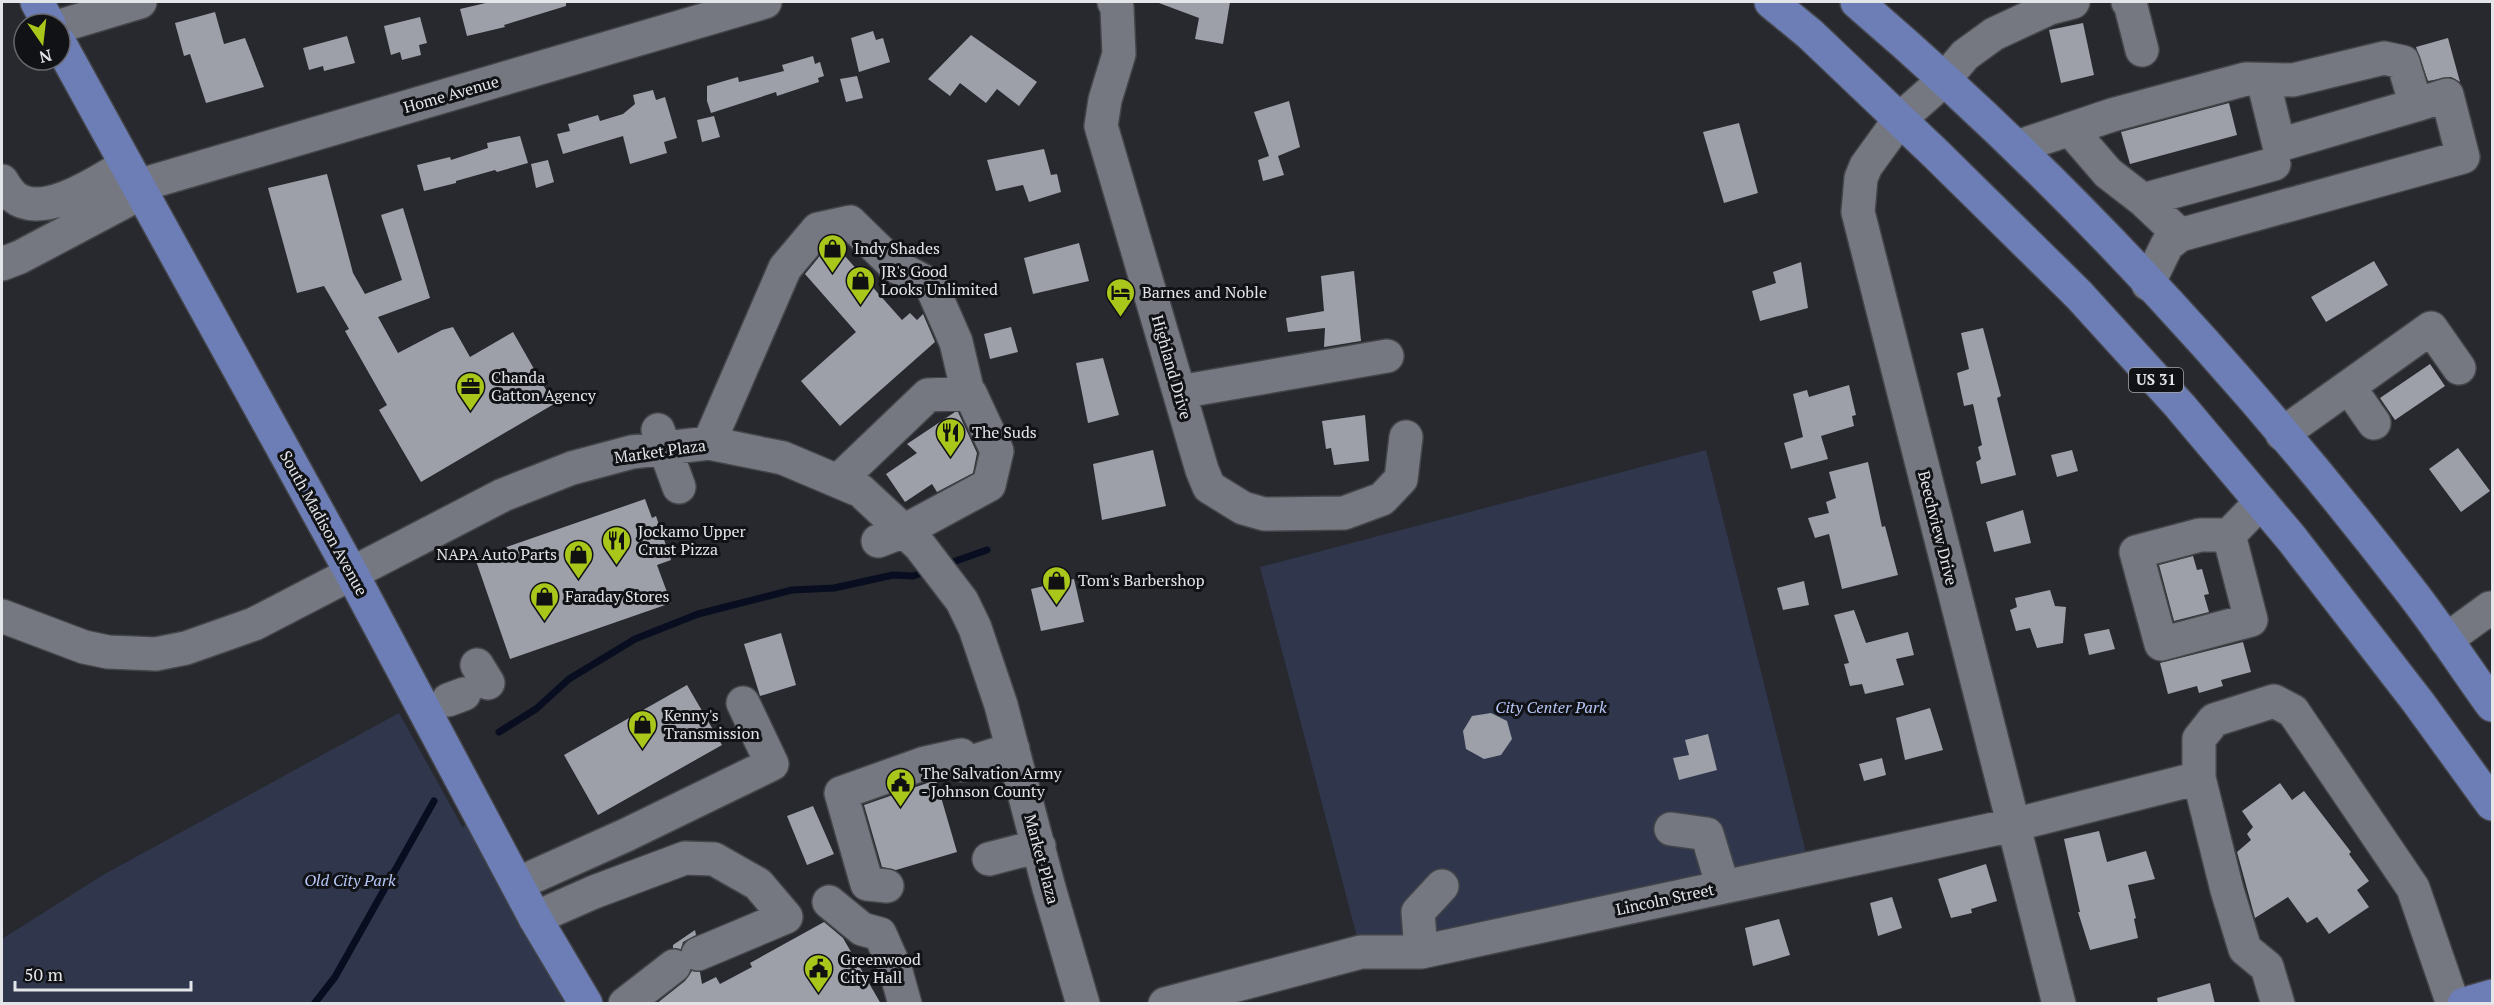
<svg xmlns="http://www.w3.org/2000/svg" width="2494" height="1005" font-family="'PT Serif',serif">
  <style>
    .green { fill: #30374d }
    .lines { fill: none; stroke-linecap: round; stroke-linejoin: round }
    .stream { stroke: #080d20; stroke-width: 7 }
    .building { fill: #9da0a8 }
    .minor-casing { stroke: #434549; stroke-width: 36 }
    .major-casing { stroke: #434549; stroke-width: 36 }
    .minor { stroke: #757880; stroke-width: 33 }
    .major { stroke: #6d7db5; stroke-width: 33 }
    .labels { text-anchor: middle; stroke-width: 6; stroke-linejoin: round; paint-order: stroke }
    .shield { fill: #111215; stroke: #a4a6a9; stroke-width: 1.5 }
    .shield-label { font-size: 15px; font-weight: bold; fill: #e3e5e9 }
    .street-label { font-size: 16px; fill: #e3e5e9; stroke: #111215 }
    .poi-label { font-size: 16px; fill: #e3e5e9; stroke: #111215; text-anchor: start }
    .park-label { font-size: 16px; font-style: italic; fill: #b6c7f8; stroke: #111215 }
  </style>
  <rect width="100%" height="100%" fill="#27292f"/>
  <!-- green -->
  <path class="green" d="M1706 450 1810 869 1361 952 1260 567Z
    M399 713 463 828 476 807 571 1004H2V939L103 875Z"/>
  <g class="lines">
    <!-- stream -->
    <path class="stream" d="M947 564 987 550
      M499 732 536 709 569 679 635 639 698 614 792 590 834 588 893 575 913 576 928 571
      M314 1004 335 977 434 801"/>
  </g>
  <!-- building -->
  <path class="building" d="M490 2H566V6L504 25 505 27 467 36 460 9Z
    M1160 2H1230L1223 44 1195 39 1199 18 1159 3Z
    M215 12 224 44 245 38 264 87 206 103 190 54 184 56 175 23Z
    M420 17 427 43 419 45 421 55 402 60 400 52 391 55 384 26Z
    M2083 23 2094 75 2061 83 2049 30Z
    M873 31 876 40 883 38 890 62 859 72 851 38Z
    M971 35 1037 82 1019 106 997 89 986 103 960 83 950 96 928 79Z
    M347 36 355 63 324 71 323 66 309 70 303 48Z
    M2448 38 2460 82 2451 77 2428 81 2416 47Z
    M813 56 815 64 820 62 824 76 818 78 819 82 777 96 776 92 711 113 707 101V86L738 77 739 82 784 71 782 65Z
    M857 76 863 98 846 102 840 79Z
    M653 90 656 100 665 97 677 138 664 142 667 153 630 164 623 136 563 154 557 134 570 131 568 124 598 115 600 121 623 114 635 104 633 95Z
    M1289 101 1300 147 1278 156 1284 175 1263 181 1258 160 1269 156 1254 112Z
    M2229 103 2237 135 2130 164 2121 132Z
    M714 116 720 137 702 142 697 120Z
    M1739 123 1758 193 1724 203 1703 132Z
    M520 136 528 163 497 172 495 170 456 181V183L424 191 417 165 450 157 451 160 488 148 487 143Z
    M1044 149 1051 175 1057 174 1061 192 1029 202 1023 185 996 191 987 160Z
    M548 160 554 182 536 188 531 164Z
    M327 174 353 273 365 294 402 280 381 215 403 208 430 298 378 317 398 353 442 330 453 327 470 357 513 332 554 404 421 482 379 410 387 405 345 331 349 329 324 286 297 293 268 188Z
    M1079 243 1089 281 1033 294 1024 258Z
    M835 245 902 320 910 313 917 320 923 314 935 342 840 426 801 381 856 332 805 274 828 246Z
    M2374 261 2388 285 2326 322 2311 297Z
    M1801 262 1808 308 1760 321 1752 291 1776 283 1773 272Z
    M1354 271 1361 341 1324 347 1325 328 1288 332 1286 318 1324 311 1321 276Z
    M1011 327 1018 352 990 359 984 334Z
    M1983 328 2001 396 1997 398 2016 475 1981 484 1976 462 1981 459 1978 447 1982 445 1973 404 1964 406 1957 373 1969 369 1961 333Z
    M1103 358 1119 415 1088 423 1076 363Z
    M2430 364 2445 386 2395 420 2380 398Z
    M1849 385 1856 415 1852 416 1854 426 1821 436 1828 459 1791 469 1784 443 1803 437 1793 394 1807 390 1809 397Z
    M955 412H958L977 453 973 473 937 492 932 484 905 502 886 474 917 453 907 444Z
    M1365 415 1369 461 1334 465 1331 448 1326 449 1322 421Z
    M2458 448 2490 491 2461 512 2429 469Z
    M1153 450 1166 506 1102 520 1093 464Z
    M2072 450 2078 471 2057 477 2051 455Z
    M1868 462 1882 527 1885 526 1898 575 1842 589 1829 534 1815 538 1808 518 1829 513 1826 502 1836 498 1829 472Z
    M645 499 652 518 656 516 671 560 657 565 671 603 510 659 475 558Z
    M2023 510 2031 543 1994 552 1986 522Z
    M2193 556 2197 570 2202 569 2209 594 2204 595 2209 612 2174 621 2159 565Z
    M1074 579 1084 622 1041 631 1031 589Z
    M1804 581 1809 605 1783 610 1777 588Z
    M2050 590 2055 606 2066 607 2063 643 2037 648 2030 628 2016 631 2010 610 2017 607 2015 598Z
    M1854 610 1866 643 1908 632 1914 655 1896 659 1904 685 1865 694 1862 684 1850 686 1844 664 1849 663 1834 615Z
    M2109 629 2115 649 2089 655 2084 634Z
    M781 633 796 685 760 696 744 644Z
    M2243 642 2251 672 2221 680 2223 686 2199 693 2197 686 2168 694 2160 663Z
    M687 685 722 745 598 815 564 755Z
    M1930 708 1943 750 1905 760 1896 718Z
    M1491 713 1507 721 1512 739 1501 755 1484 759 1466 749 1463 731 1472 716Z
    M1708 734 1717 770 1679 780 1673 758 1689 755 1685 740Z
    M1882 758 1886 775 1864 781 1859 764Z
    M936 780 957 852 896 870 882 867 864 805Z
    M2280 783 2292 800 2304 791 2351 852 2349 854 2369 881 2357 890 2369 907 2329 934 2317 917 2307 923 2288 897 2255 918 2237 852 2251 840 2247 834 2253 827 2242 811Z
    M813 806 834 854 807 865 787 816Z
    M2099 831 2107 862 2146 851 2155 879 2128 885 2136 918 2134 919 2138 938 2090 950 2078 912H2080L2064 839Z
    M1986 864 1997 901 1971 909 1972 913 1951 918 1938 879Z
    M1892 897 1902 928 1878 936 1870 903Z
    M1779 919 1790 955 1753 966 1745 928Z
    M824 922 843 938 881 1004H656L685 981 692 971 700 972 702 984 716 977 720 984 752 967 750 963Z
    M695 930 696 935 683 942 681 949 673 948V945Z
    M2210 983 2215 1004H2158L2157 998Z"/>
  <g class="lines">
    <defs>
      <path id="minor" d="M1114 2 1117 8 1119 54 1105 100 1101 126 1202 470 1209 487 1243 508 1264 514 1344 513 1382 499 1401 479 1406 437
        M2128 2 2130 3 2142 50
        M60 26 140 2
        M2263 80 2279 145 2416 105
        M2070 129 2108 173 2143 200 2180 235
        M2017 147 2112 115 2246 79 2293 80 2384 58 2403 62 2416 105 2447 95 2463 157 2180 235 2167 245 2148 284
        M2 181C5 186 9 192 13 196 42 221 101 180 126 165
        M137 186 765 2
        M2143 200 2274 164
        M2 264 20 257 141 193
        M2349 387 2374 423
        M1179 392 1387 356
        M658 430 679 487
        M2282 434 2431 328 2459 368
        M709 443 785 268 818 229 850 222 895 266 931 285 956 342 968 393
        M838 481 928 395 970 393 997 451 989 485 904 531 878 541
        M2229 535H2200L2136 552 2161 644 2251 620 2229 535 2261 502
        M2 616 84 647 108 652 156 654 186 648 254 624 503 495 572 468 632 452 709 443 783 458 861 491 920 546 962 601 975 628 1001 705 1049 888 1083 1004
        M2446 640 2490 608 2492 612
        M477 665 488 683
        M448 700 464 694
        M1671 829 1707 834 1723 887
        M989 859 1039 846
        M517 884 626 835 772 764 743 703
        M887 886 867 884 841 793 925 763 961 755 962 765 1013 749
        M829 902 862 929 880 934 895 968 905 1004
        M535 918 594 892 685 858 714 859 758 884 786 917 698 954
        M1421 952 1418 912 1442 886
        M625 1004 674 966
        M1165 1004 1361 952H1421L2013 825 2199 778
        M2059 1004 1858 212 1861 178 1866 166 1900 119 1944 80 1965 55 1994 34 2050 8 2073 2
        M2278 1004 2267 967 2245 949 2227 890 2199 778V739L2214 720 2274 701 2293 711 2413 888 2453 1004"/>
      <path id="major" d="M37 2 49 24
        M1771 2 1810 34 1937 155 2079 295 2180 406 2292 539 2418 702 2492 804
        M1857 2C2060 176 2245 376 2409 589 2438 626 2464 666 2492 705
        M60 44 352 574 535 918 586 1004
        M2464 1004 2492 996"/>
    </defs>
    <!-- minor casing -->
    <use href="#minor" class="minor-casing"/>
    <!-- major casing -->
    <use href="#major" class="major-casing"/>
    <!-- minor -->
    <use href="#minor" class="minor"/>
    <!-- major -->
    <use href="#major" class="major"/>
  </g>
  <!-- icons -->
  <defs>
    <symbol id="shop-pin" viewBox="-11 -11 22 30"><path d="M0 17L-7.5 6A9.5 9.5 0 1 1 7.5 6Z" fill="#a9c71a" stroke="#111215"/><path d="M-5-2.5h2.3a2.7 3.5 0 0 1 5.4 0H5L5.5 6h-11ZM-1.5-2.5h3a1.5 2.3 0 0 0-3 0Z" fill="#111"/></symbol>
    <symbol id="hotel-pin" viewBox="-11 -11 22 30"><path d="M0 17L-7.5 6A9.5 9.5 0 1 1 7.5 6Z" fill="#a9c71a" stroke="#111215"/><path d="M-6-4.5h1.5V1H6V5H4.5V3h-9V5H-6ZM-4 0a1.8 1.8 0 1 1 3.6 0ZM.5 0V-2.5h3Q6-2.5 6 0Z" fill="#111"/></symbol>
    <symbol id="office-pin" viewBox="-11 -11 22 30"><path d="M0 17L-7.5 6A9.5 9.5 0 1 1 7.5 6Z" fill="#a9c71a" stroke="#111215"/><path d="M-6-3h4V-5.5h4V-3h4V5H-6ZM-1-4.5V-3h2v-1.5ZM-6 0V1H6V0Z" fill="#111"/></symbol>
    <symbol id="restaurant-pin" viewBox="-11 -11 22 30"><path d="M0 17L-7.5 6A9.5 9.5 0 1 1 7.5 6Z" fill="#a9c71a" stroke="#111215"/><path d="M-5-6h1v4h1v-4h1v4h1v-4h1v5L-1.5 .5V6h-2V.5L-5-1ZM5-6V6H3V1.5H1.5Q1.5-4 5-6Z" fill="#111"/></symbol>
    <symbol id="civic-pin" viewBox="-11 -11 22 30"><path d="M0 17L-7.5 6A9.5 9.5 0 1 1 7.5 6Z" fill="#a9c71a" stroke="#111215"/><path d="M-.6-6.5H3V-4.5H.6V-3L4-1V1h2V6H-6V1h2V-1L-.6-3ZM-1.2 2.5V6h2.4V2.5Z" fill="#111"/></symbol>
  </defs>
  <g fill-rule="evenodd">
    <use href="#shop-pin" x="816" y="232" width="33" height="45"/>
    <use href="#shop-pin" x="844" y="264" width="33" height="45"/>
    <use href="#hotel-pin" x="1104" y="276" width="33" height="45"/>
    <use href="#office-pin" x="454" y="370" width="33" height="45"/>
    <use href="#restaurant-pin" x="934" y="416" width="33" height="45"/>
    <use href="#restaurant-pin" x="600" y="524" width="33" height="45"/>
    <use href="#shop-pin" x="562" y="538" width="33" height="45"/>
    <use href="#shop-pin" x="1040" y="564" width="33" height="45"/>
    <use href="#shop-pin" x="528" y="580" width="33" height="45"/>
    <use href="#shop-pin" x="626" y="708" width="33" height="45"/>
    <use href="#civic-pin" x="884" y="766" width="33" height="45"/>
    <use href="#civic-pin" x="802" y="952" width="33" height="45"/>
  </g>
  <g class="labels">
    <!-- shield labels -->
    <rect class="shield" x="2129" y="368" width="54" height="24" rx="4.5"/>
    <g class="shield-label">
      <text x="2156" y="385">US 31</text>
    </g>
    <!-- street labels -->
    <g class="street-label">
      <text transform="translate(451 94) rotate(-16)" y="6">Home Avenue</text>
      <text transform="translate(1172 367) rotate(74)" y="6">Highland Drive</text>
      <text transform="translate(660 451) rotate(-8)" y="6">Market Plaza</text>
      <text transform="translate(324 523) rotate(61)" y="6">South Madison Avenue</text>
      <text transform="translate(1938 528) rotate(76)" y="6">Beechview Drive</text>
      <text transform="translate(1042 859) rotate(75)" y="6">Market Plaza</text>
      <text transform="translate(1665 899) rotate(-12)" y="6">Lincoln Street</text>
    </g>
    <!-- poi labels -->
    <g class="poi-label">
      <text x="854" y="254">Indy Shades</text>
      <text x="881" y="277">JR's Good<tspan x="881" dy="18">Looks Unlimited</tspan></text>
      <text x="1142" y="298">Barnes and Noble</text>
      <text x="491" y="383">Chanda<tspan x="491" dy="18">Gatton Agency</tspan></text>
      <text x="972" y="438">The Suds</text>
      <text x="638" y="537">Jockamo Upper<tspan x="638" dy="18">Crust Pizza</tspan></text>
      <text x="557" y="560" text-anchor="end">NAPA Auto Parts</text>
      <text x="1078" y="586">Tom's Barbershop</text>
      <text x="565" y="602">Faraday Stores</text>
      <text x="664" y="721">Kenny's<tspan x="664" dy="18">Transmission</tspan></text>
      <text x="921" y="779">The Salvation Army<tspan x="921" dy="18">- Johnson County</tspan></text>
      <text x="840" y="965">Greenwood<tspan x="840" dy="18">City Hall</tspan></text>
    </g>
    <!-- park labels -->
    <g class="park-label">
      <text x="1551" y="713">City Center Park</text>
      <text x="350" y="886">Old City Park</text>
    </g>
  </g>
  <!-- border -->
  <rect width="2494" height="1005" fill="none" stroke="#e3e5e9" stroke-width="6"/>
  <!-- north arrow -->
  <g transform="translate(42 42) rotate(166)"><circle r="28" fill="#111215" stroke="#65666a" stroke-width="1.5"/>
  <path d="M0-4.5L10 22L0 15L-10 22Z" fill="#a9c71a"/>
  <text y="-9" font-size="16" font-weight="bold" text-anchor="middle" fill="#e3e5e9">N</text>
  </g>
  <!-- scale -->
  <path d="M15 981v9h176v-9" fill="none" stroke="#e3e5e9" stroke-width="3"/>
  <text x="24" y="981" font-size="18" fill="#e3e5e9" stroke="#111215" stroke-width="4.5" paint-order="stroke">50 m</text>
</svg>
